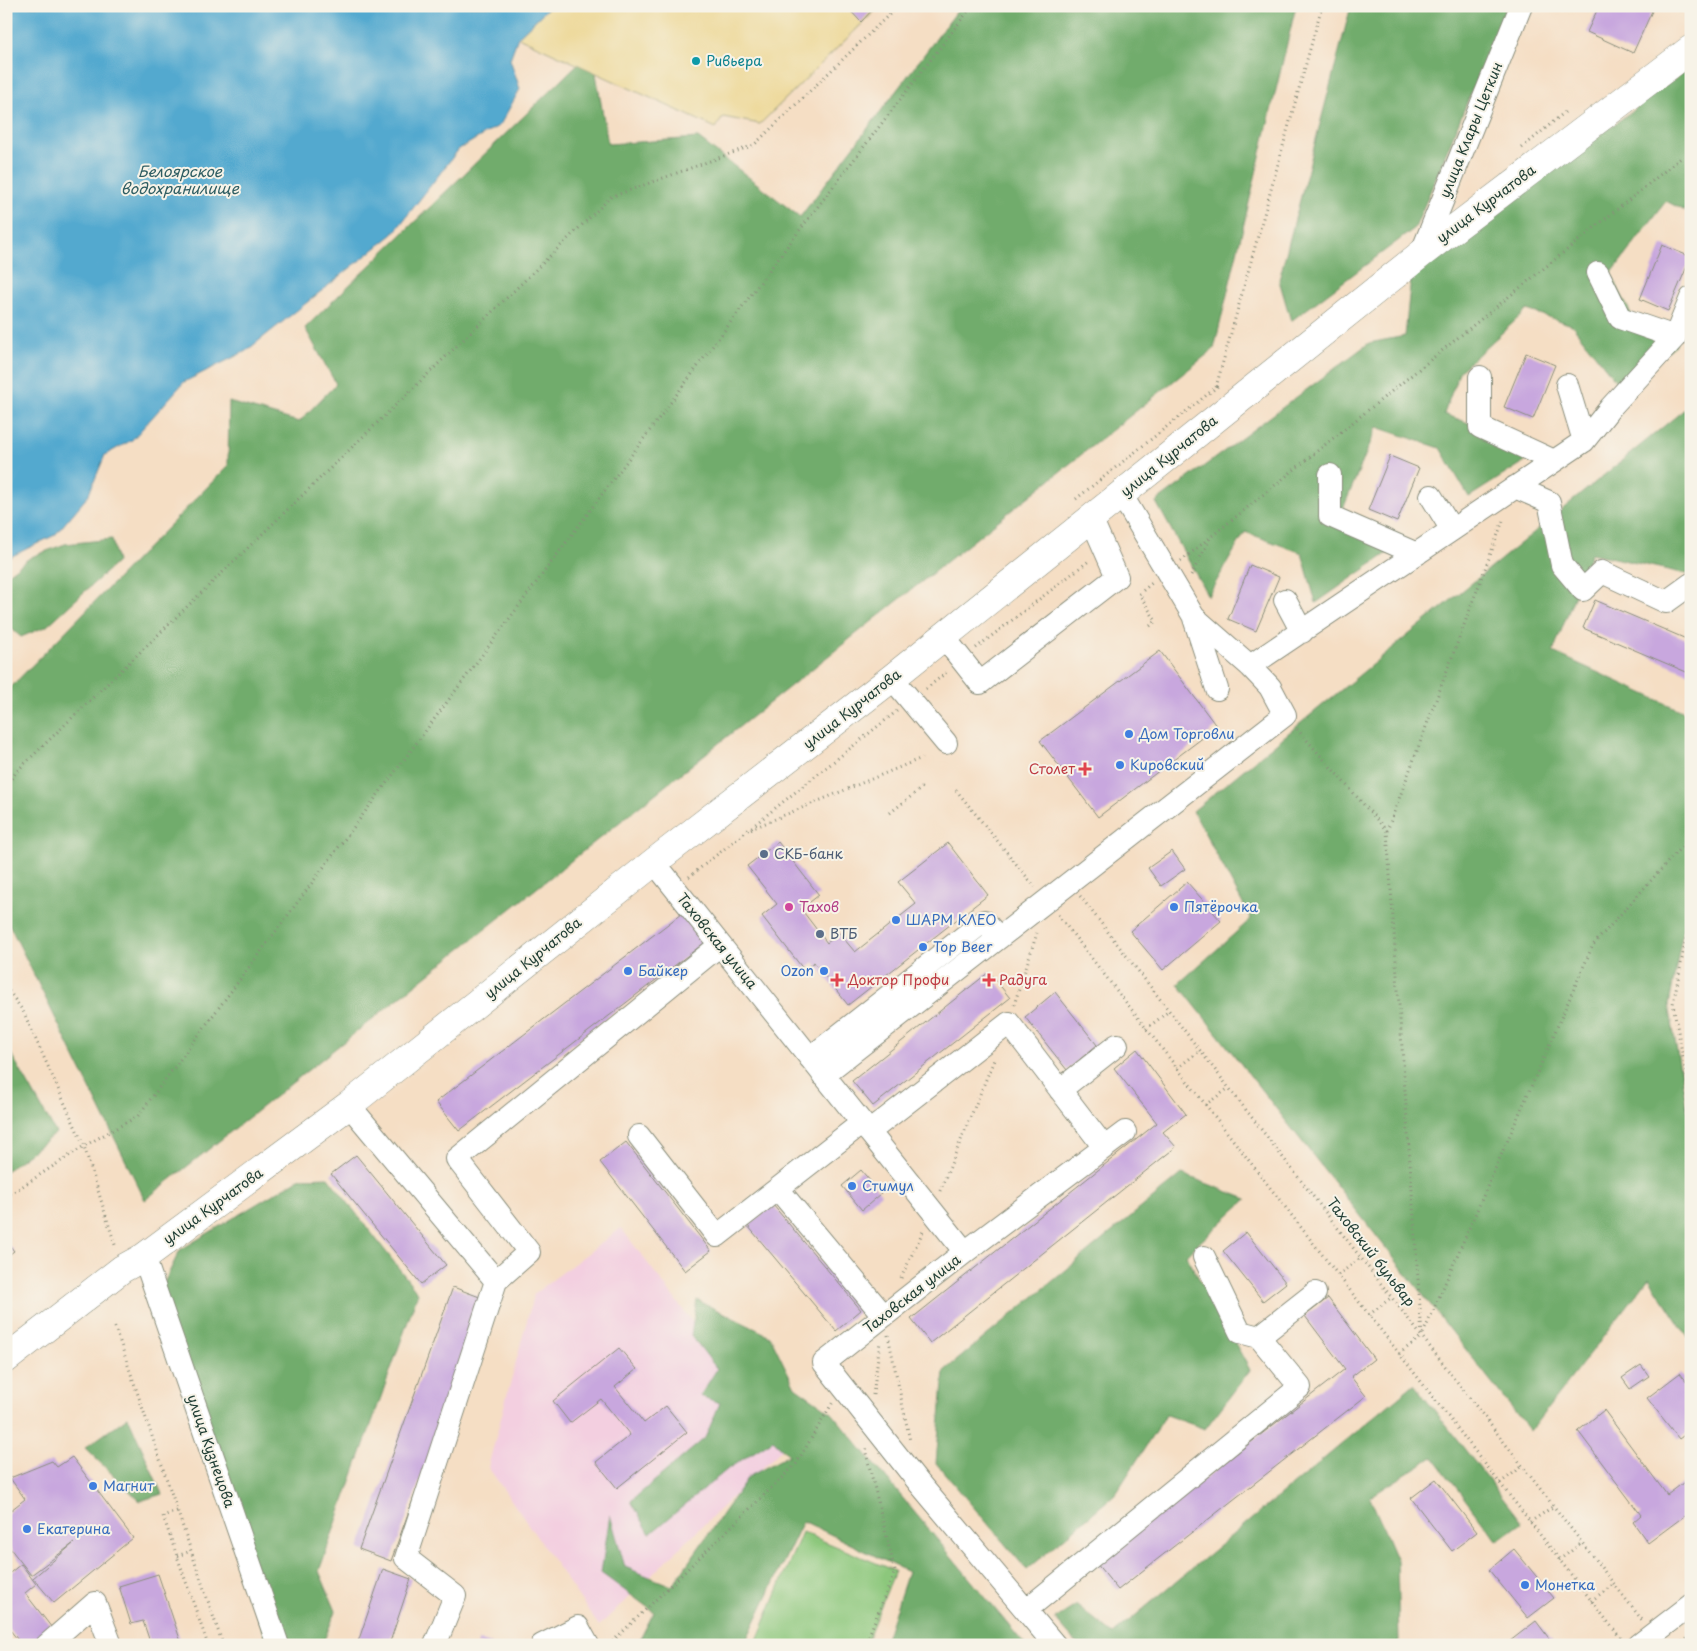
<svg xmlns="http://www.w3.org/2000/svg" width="1697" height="1651" font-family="'Playpen Sans',sans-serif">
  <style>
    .built { fill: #f3cfe0 }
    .green { fill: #8cc77c; stroke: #568258 }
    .forest { fill: #71ac6c; stroke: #487450 }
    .sand { fill: #eeda9e; stroke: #868c69 }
    .water { fill: #52a9cf; stroke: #387382 }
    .building { fill: #c8a7de }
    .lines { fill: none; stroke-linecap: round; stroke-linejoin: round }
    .minor-casing { stroke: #8a8e7c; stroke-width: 24 }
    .major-casing { stroke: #8a8e7c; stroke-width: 29 }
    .path { stroke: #8a8e7c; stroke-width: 3; stroke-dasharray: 1 4; stroke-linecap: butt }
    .minor { stroke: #fff; stroke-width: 22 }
    .major { stroke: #fff; stroke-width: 28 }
    .culture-dot { fill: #0f9aa8; stroke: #f7f3e8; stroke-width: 2 }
    .shop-dot { fill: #3f7fe0; stroke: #f7f3e8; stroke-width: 2 }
    .health-dot { fill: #e0444e; stroke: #f7f3e8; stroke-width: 2 }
    .service-dot { fill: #5c6f8a; stroke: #f7f3e8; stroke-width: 2 }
    .hotel-dot { fill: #d1479c; stroke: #f7f3e8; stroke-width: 2 }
    .labels { text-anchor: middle; stroke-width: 4; stroke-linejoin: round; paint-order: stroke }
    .culture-label { font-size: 14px; fill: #0d838f; stroke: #f7f3e8; text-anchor: start }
    .street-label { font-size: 14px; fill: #1f3d34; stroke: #f7f3e8 }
    .shop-label { font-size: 14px; fill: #366cbe; stroke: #f7f3e8; text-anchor: start }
    .health-label { font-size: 14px; fill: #be3a42; stroke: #f7f3e8; text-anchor: start }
    .service-label { font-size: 14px; fill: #4e5e75; stroke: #f7f3e8; text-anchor: start }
    .hotel-label { font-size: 14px; fill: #b23c85; stroke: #f7f3e8; text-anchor: start }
    .water-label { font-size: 15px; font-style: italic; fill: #2e5d62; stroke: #f7f3e8 }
  </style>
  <rect width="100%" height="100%" fill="#f7f3e8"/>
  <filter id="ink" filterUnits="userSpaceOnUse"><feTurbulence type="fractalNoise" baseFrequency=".02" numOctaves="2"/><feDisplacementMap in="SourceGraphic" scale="10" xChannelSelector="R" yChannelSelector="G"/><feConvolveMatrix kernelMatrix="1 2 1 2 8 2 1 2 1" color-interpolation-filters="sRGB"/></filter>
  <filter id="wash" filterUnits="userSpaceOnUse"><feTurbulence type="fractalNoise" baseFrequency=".0096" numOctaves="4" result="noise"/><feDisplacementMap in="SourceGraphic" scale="20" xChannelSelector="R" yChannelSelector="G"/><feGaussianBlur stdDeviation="1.12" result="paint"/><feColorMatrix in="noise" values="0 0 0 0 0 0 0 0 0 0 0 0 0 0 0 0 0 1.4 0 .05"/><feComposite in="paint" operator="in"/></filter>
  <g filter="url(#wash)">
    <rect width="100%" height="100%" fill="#f5dec4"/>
    <!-- built -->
    <path class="built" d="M621 1228 786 1445 599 1626 488 1467 534 1294Z"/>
    <!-- green -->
    <path class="green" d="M802 1532 895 1571 865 1645H755Z"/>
    <!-- forest -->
    <path class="forest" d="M961 6H1296L1214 349 145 1200 6 918V692L228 466 229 402 299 422 336 384 305 328 587 55 594 62 608 144 698 138 800 217Z
      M1351 6H1507L1415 228 1291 321 1279 280Z
      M1691 67V214L1666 201 1611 274 1631 314 1677 344 1621 387 1572 325 1527 310 1459 372 1444 414 1543 450 1469 497 1440 448 1377 427 1340 516 1395 548 1316 603 1302 553 1245 532 1208 596 1156 502 1369 343 1405 336 1411 276Z
      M1691 404V575L1591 553 1553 652 1691 715V887L1669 1005 1691 1133V1342L1649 1278 1530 1431 1178 984 1251 919 1193 811Z
      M112 539 117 562 47 626 21 637 6 624V575L31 557 65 544Z
      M6 1045 56 1133 6 1171Z
      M1182 1174 1247 1199 1186 1255 1250 1370 1205 1429 1166 1415 1116 1493 1027 1570 936 1463 944 1371Z
      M328 1177 418 1293 319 1571 336 1611 322 1645H268L156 1299 180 1250 300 1178Z
      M697 1300 770 1336 795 1387 832 1413 1025 1645H884L908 1572 803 1521 744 1645H637L654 1612 601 1573 610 1515 625 1567 672 1586 748 1477 789 1455 773 1440 729 1468 650 1534 631 1501 705 1438 720 1403 700 1396 717 1369 691 1335Z
      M1414 1384 1522 1523 1497 1541 1433 1457 1370 1497 1397 1560 1399 1641 1394 1645H1078L1055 1619 1077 1605 1113 1634Z
      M128 1417 162 1494 140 1501 85 1448Z"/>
    <!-- sand -->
    <path class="sand" d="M550 6H880L760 124 723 117 716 128 518 37Z"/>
    <!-- water -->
    <path class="water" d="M6 6H550L518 37 510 59 520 89 500 125 459 149 393 234 246 351 184 382 132 440 105 455 88 496 55 535 6 559Z"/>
    <g id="blocks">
      <!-- building -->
      <path class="building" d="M846 6H876L861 22Z
        M1599 6H1641L1652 11 1633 53 1587 32Z
        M1662 245 1691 257 1668 311 1640 299Z
        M1526 353 1555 365 1533 419 1504 407Z
        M1390 456 1419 468 1397 522 1368 510Z
        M1250 565 1279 577 1256 631 1228 619Z
        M1595 600 1691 641V674L1583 628Z
        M1160 651 1217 727 1098 817 1040 741Z
        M778 842 819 895 801 909 827 943 839 933 855 952 916 904 898 882 948 843 988 895 848 1005 814 962 804 970 762 916 777 904 747 866Z
        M1172 851 1185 869 1161 886 1148 868Z
        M1187 882 1221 921 1163 970 1130 931Z
        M681 914 704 943 459 1131 436 1102Z
        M989 972 1010 998 873 1106 852 1081Z
        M1055 992 1097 1045 1067 1070 1025 1017Z
        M1137 1049 1186 1114 1163 1132 1176 1147 930 1343 911 1319 1157 1123 1114 1068Z
        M626 1142 711 1251 685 1271 600 1162Z
        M356 1155 446 1265 421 1284 331 1174Z
        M861 1170 881 1194 862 1210 842 1186Z
        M773 1205 861 1310 836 1331 748 1226Z
        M1246 1232 1286 1283 1263 1301 1223 1251Z
        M6 1241 14 1251 6 1257Z
        M453 1287 485 1299 391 1561 359 1549Z
        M1328 1298 1374 1359 1351 1377 1366 1396 1118 1590 1096 1563 1345 1369 1305 1316Z
        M619 1348 637 1369 615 1387 644 1423 666 1406 687 1432 617 1488 596 1462 630 1435 601 1399 570 1423 553 1401Z
        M1641 1365 1649 1376 1630 1389 1622 1378Z
        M1680 1373 1691 1387V1430L1679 1439 1647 1398Z
        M1604 1410 1667 1495 1691 1477V1511L1648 1543 1633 1522 1641 1515 1578 1431Z
        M72 1457 133 1538 54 1603 33 1578 74 1543 31 1575 6 1543V1514L25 1499 10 1478 52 1461 57 1467Z
        M1436 1479 1477 1532 1452 1551 1411 1498Z
        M1514 1549 1554 1598 1528 1618 1489 1570Z
        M21 1564 36 1584 25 1593 52 1628 31 1645H22L6 1625V1576Z
        M383 1569 411 1579 389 1645H357Z
        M158 1574 182 1645H151L143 1621 131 1624 119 1586Z
        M1536 1621 1554 1645H1505Z
        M479 1640 491 1644V1645H477Z"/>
    </g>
  </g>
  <g filter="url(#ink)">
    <use href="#blocks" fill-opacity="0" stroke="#8a8e7c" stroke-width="1"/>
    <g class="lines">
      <defs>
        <path id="minor" d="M1421 254 1521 6
          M1598 273 1620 318 1675 337
          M1480 377V427L1554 461
          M1567 385 1584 441
          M1330 475V516L1417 554
          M1515 487 1549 502 1562 565 1583 590 1602 572 1666 602 1691 584
          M1431 496 1452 530
          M1285 600 1302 632
          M1194 618 1217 689
          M943 636 980 683 1117 577 1091 518
          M1250 666 1584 441 1611 407 1675 337 1691 298
          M892 678 946 743
          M654 862 965 1252 824 1363 919 1483 1055 1645
          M810 1058 984 921 999 938
          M823 1075 1285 715 1270 687 1250 666 1194 617 1121 494
          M1060 1090 1117 1045
          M349 1105 496 1281 406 1558 455 1596 435 1645
          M869 1132 1009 1023 1104 1147
          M639 1136 717 1236 862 1123
          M778 1189 884 1316
          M965 1252 1125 1132
          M144 1257 278 1645
          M496 1281 529 1252 457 1159 720 945
          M1259 1337 1315 1293
          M1026 1610 1300 1387 1259 1337 1240 1332 1204 1257
          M47 1645 95 1603 111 1645
          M542 1645 578 1627 588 1645
          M1639 1645 1691 1605"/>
        <path id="major" d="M6 1359 122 1269 144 1257 349 1105 654 862 892 678 1421 254 1691 49"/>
      </defs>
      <!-- minor casing -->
      <use href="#minor" class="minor-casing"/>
      <!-- major casing -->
      <use href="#major" class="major-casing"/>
      <!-- path -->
      <path class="path" d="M1522 148 1565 112
        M1216 387 1322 6
        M1076 499 1218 386
        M1181 561 1682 157
        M1191 575 1210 539
        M1150 626 1156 621 1139 594 1152 583
        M976 648 1090 560
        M926 689 948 671
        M1297 729 1387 831 1422 1336 1593 945 1691 836
        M6 787 17 771 611 197 754 145 898 6
        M956 790 1035 887
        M890 813 924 786
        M751 829 922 758
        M1387 831 1504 518
        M689 877 897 711
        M1080 896 1642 1620
        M1691 914 1673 1004 1691 1101
        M1058 915 1622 1640
        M6 987 23 1011 84 1146 116 1248
        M1014 1005 1037 933
        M1146 1029 1169 1011
        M1177 1068 1200 1051
        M1205 1105 1229 1088
        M940 1191 994 1060
        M6 1197 84 1146 138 1116 786 248 972 6
        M1338 1275 1361 1258
        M901 1278 924 1229
        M1369 1315 1392 1297
        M115 1327 223 1645
        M888 1335 910 1441
        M1399 1354 1422 1336
        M873 1395 880 1342
        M1500 1483 1523 1466
        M177 1511 163 1516 208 1645
        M1530 1522 1554 1506
        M177 1556 191 1551
        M1559 1560 1582 1543
        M1591 1601 1614 1584
        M609 1645 796 1464 833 1402
        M865 1645 895 1571 866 1453 867 1446
        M1678 1645 1691 1636"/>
      <!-- minor -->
      <use href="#minor" class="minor"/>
      <!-- major -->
      <use href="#major" class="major"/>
    </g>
  </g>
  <!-- markers -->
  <circle class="culture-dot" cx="696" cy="61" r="5"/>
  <g class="shop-dot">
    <circle cx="1129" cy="734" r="5"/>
    <circle cx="1120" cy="765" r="5"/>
    <circle cx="1174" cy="907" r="5"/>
    <circle cx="896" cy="920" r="5"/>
    <circle cx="923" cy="947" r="5"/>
    <circle cx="628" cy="971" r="5"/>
    <circle cx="824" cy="971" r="5"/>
    <circle cx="852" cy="1186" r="5"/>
    <circle cx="93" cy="1486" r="5"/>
    <circle cx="27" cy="1529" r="5"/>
    <circle cx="1525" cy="1585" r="5"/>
  </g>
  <g class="health-dot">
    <path d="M1082.5 761.5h5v5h5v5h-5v5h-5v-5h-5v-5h5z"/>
    <path d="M834.5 972.5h5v5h5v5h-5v5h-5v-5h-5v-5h5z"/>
    <path d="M986.5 972.5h5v5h5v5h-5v5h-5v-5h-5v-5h5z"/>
  </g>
  <g class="service-dot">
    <circle cx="764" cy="854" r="5"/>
    <circle cx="820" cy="934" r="5"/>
  </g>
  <circle class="hotel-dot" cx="789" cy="907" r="5"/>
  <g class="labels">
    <!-- culture labels -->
    <g class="culture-label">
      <text x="706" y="66">Ривьера</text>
    </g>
    <!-- street labels -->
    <g class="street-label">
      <text transform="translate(1471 130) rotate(-68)" y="5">улица Клары Цеткин</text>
      <text transform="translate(1486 204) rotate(-37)" y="5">улица Курчатова</text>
      <text transform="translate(1169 456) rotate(-39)" y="5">улица Курчатова</text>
      <text transform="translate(852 709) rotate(-38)" y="5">улица Курчатова</text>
      <text transform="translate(717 941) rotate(51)" y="5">Таховская улица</text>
      <text transform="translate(533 958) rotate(-39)" y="5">улица Курчатова</text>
      <text transform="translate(213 1206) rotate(-36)" y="5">улица Курчатова</text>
      <text transform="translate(1371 1252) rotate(52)" y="5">Таховский бульвар</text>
      <text transform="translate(912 1294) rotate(-38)" y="5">Таховская улица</text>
      <text transform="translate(211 1451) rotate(71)" y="5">улица Кузнецова</text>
    </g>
    <!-- shop labels -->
    <g class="shop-label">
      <text x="1139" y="739">Дом Торговли</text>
      <text x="1130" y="770">Кировский</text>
      <text x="1184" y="912">Пятёрочка</text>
      <text x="906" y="925">ШАРМ КЛЕО</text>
      <text x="933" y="952">Top Beer</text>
      <text x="638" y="976">Байкер</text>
      <text x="814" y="976" text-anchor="end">Ozon</text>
      <text x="862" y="1191">Стимул</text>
      <text x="103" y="1491">Магнит</text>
      <text x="37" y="1534">Екатерина</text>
      <text x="1535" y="1590">Монетка</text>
    </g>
    <!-- health labels -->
    <g class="health-label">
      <text x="1075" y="774" text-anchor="end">Столет</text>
      <text x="848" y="985">Доктор Профи</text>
      <text x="999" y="985">Радуга</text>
    </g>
    <!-- service labels -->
    <g class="service-label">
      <text x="774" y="859">СКБ-банк</text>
      <text x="830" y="939">ВТБ</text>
    </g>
    <!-- hotel labels -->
    <g class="hotel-label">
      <text x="799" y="912">Тахов</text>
    </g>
    <!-- water labels -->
    <g class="water-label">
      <text x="180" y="177">Белоярское<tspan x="180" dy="17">водохранилище</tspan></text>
    </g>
  </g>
  <!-- margin -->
  <rect width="1697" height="1651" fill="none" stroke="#f7f3e8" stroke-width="25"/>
</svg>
